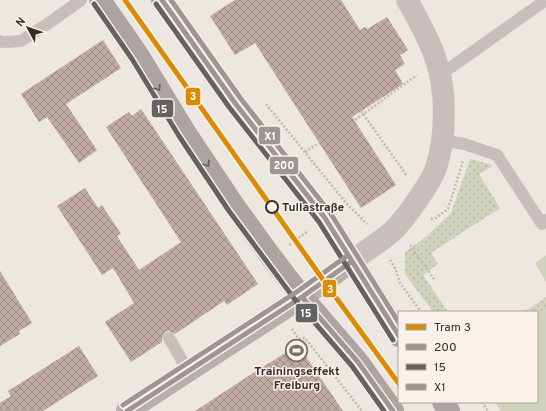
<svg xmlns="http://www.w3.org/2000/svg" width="546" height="411" font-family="Overpass,sans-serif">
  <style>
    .green { fill: url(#green-dots) }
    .pitch { fill: #d0d3bc }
    .building { fill: url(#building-cross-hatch) }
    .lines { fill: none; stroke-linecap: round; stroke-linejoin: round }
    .path { stroke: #c0b8b3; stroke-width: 2.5; stroke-dasharray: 2 2; stroke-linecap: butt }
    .lane { stroke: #c7bfbb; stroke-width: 12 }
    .street { stroke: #c7bfbb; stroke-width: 22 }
    .secondary { stroke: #b7afab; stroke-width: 22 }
    .primary { stroke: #aca4a0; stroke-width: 22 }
    .bus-1-casing { stroke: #faf1ea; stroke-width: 8 }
    .bus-2-casing { stroke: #faf1ea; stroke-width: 8 }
    .bus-3-casing { stroke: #faf1ea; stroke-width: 8 }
    .bus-1 { stroke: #9c9694; stroke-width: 5 }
    .bus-2 { stroke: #646363; stroke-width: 5 }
    .bus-3 { stroke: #9c9694; stroke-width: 5 }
    .tram-1-casing { stroke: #faf1ea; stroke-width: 8 }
    .tram-1 { stroke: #d98d06; stroke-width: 5 }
    .oneway { stroke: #665c59 }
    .stop-dot { fill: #faf1ea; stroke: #382c29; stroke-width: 2 }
    .labels { text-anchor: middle; stroke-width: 3; stroke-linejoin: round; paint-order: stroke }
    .stop-label { font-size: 12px; font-weight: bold; fill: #382c29; stroke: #faf1ea; text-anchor: start }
    .poi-label { font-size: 12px; font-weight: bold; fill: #382c29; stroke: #faf1ea }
    .line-badge { stroke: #faf1ea; stroke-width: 1.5 }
    .badge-label { font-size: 11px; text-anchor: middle; font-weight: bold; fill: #fff }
  </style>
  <defs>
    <pattern id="green-dots" width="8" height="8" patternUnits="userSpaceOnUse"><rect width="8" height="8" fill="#d0d3bc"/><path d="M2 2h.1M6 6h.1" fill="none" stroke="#b3b5a2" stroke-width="1.8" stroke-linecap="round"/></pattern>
    <pattern id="building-cross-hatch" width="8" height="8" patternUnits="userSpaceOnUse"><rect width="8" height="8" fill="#c1a9a4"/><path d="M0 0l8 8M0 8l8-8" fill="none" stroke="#9e8a86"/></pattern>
  </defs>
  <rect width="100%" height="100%" fill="#ede7e2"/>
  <!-- green -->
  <path class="green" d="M470 159 490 164 493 166 479 174 500 208 431 253 438 264 423 275 448 312H433L405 274V252L427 236 451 213Z
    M546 297V311L537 317V312H524Z"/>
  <!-- pitch -->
  <path class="pitch" d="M546 255V282L535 263Z
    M546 311V411H500L495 402H537V317Z"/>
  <!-- building -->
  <path class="building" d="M235 0H341L360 30 365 27 367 29 387 17 408 50 400 55 405 64 395 70 403 84 352 117 396 185 361 208 255 43 235 55 210 16Z
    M103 40 121 68 66 104 97 150 79 163 47 117 39 122 21 94Z
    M141 109 258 284 227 305 224 301 175 334 169 331 165 332 162 338V342L131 362 105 322 134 303 113 268 102 275 57 206 85 188 98 208 102 205 121 234 117 236 139 270 181 242 106 127 129 112 132 116Z
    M0 271 32 323 19 331 20 334 0 346Z
    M298 345 343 411H195L247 377Z
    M79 346 98 376 43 411H0V403L11 396 8 391Z"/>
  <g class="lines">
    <!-- path -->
    <path class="path" d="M266 104 346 203 367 224
      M361 111 407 176
      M355 120 417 75
      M305 152 319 143
      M431 219 436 218 448 209 463 161
      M289 245 308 231
      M410 245 434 279
      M390 260 395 268 400 283 421 312
      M292 329 299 339 305 338 362 411
      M482 402 488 411"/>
    <!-- lane -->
    <path class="lane" d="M0 41 3 42 21 41 46 25 81 0
      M440 75 546 0
      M442 140 464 144 497 155 542 224 546 220
      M169 338 188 371"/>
    <!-- street -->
    <path class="street" d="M351 262C365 251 380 242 393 231 404 220 431 183 436 168 446 137 447 92 436 60 429 39 418 19 407 0"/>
    <!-- secondary -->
    <path class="secondary" d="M127 411 302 297 351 262"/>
    <!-- primary -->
    <path class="primary" d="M100 0 138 55 185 132 235 207 272 258 302 297 358 362 393 411
      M162 0 235 103 325 218 399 336
      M443 402 449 411"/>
    <defs>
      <path id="bus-1" d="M162 0 235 103 325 218 399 336
        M302 297 358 362 393 411
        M127 411 302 297 351 262"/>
      <path id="bus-2" d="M94 4 132 59 179 136 229 211 296 301 352 366 384 411
        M156 4 229 107 319 222 393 340"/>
      <path id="bus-3" d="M171 0 241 99 331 214 399 323
        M123 405 298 291 347 256"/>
    </defs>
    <!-- bus-1 casing -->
    <use href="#bus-1" class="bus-1-casing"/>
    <!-- bus-2 casing -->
    <use href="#bus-2" class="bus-2-casing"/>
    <!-- bus-3 casing -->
    <use href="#bus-3" class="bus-3-casing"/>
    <!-- bus-1 -->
    <use href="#bus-1" class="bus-1"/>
    <!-- bus-2 -->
    <use href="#bus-2" class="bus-2"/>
    <!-- bus-3 -->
    <use href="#bus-3" class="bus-3"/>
    <defs>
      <path id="tram-1" d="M125 0 324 281 399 384"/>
    </defs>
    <!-- tram-1 casing -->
    <use href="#tram-1" class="tram-1-casing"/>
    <!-- tram-1 -->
    <use href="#tram-1" class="tram-1"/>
  </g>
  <!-- one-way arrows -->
  <defs><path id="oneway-chevron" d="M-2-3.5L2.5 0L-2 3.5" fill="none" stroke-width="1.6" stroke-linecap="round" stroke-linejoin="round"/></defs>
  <g class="oneway">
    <use href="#oneway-chevron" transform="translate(158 88) rotate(58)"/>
    <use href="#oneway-chevron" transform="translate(207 164) rotate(57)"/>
  </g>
  <!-- icons -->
  <defs>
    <symbol id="stadium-ring" viewBox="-11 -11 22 22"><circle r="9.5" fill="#faf1ea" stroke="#776d6a" stroke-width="1.5"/><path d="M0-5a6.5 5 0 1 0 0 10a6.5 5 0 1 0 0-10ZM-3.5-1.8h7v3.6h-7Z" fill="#776d6a"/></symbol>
  </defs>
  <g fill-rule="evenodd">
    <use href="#stadium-ring" x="284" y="338" width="25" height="25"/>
  </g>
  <!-- markers -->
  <circle class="stop-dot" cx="272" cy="207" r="6"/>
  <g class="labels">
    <!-- stop labels -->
    <g class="stop-label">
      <text x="282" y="211">Tullastraße</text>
    </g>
    <!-- poi labels -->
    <g class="poi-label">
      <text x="297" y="375">Trainingseffekt<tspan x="297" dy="14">Freiburg</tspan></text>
    </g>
  </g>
  <g class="line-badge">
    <rect x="185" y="87" width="16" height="19" rx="4" fill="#d98d06"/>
    <rect x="151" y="99" width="23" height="19" rx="4" fill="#646363"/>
    <rect x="258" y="126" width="23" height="19" rx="4" fill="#9c9694"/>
    <rect x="269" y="156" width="30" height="19" rx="4" fill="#9c9694"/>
    <rect x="322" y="279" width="15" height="19" rx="4" fill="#d98d06"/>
    <rect x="295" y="303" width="23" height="20" rx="4" fill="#646363"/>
  </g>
  <g class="badge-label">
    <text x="193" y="100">3</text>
    <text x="162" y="113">15</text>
    <text x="270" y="140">X1</text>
    <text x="284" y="169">200</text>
    <text x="330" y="293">3</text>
    <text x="306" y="317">15</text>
  </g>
  <!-- legend -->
  <rect x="398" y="311" width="140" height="92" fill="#faf1ea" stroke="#aca29d"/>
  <rect x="406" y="324" width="20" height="6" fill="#d98d06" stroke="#aca29d"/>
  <text x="434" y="331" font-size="12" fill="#382c29">Tram 3</text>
  <rect x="406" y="344" width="20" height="6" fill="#9c9694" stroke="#aca29d"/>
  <text x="434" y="351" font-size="12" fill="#382c29">200</text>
  <rect x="406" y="364" width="20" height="6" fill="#646363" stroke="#aca29d"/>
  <text x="434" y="371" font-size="12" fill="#382c29">15</text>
  <rect x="406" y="384" width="20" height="6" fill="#9c9694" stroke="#aca29d"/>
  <text x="434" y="391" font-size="12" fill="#382c29">X1</text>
  <!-- north arrow -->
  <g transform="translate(28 28) rotate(310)" stroke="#faf1ea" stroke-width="3" paint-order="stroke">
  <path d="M0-3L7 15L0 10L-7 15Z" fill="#382c29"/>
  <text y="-6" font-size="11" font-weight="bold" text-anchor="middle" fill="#382c29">N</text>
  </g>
</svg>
